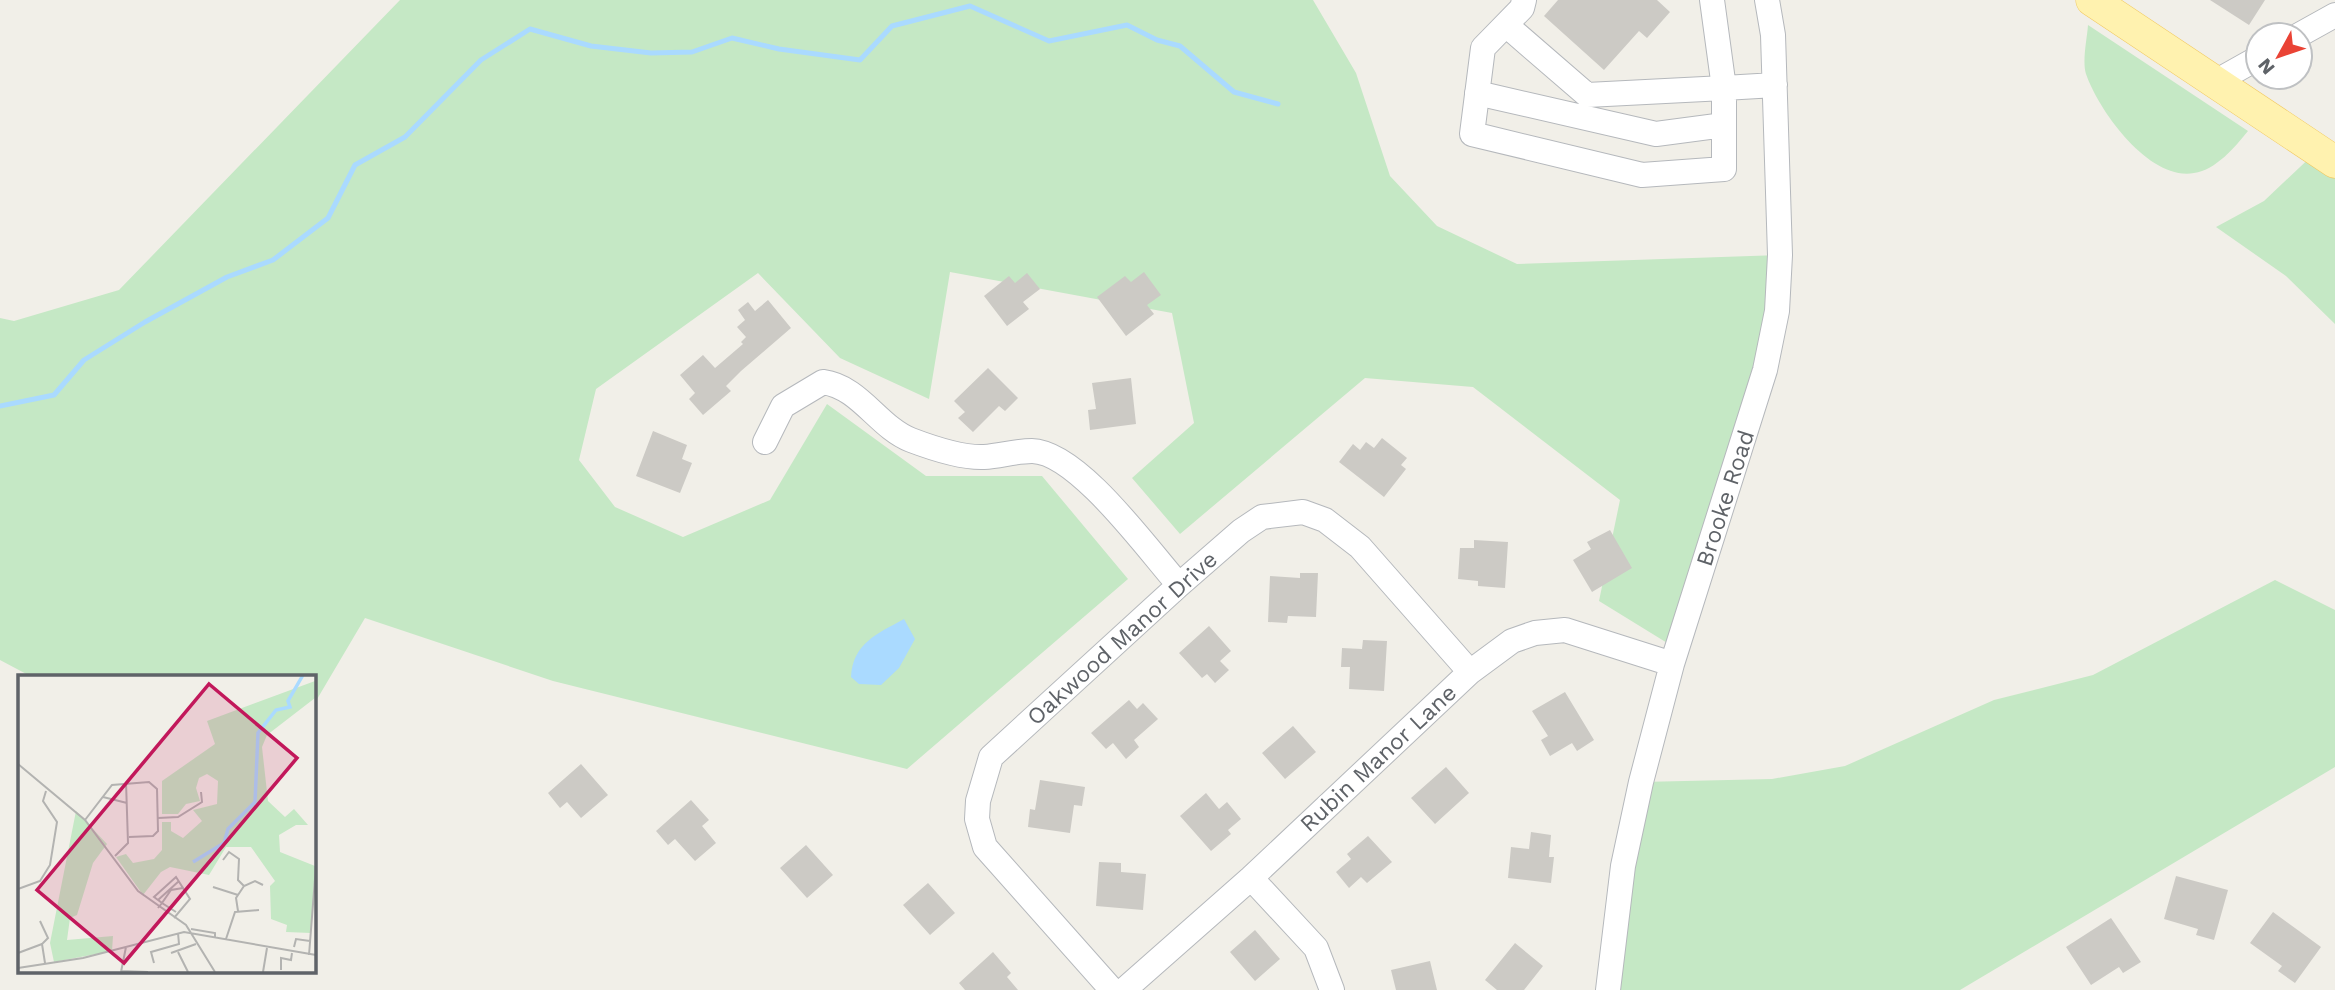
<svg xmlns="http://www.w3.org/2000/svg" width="2335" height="990" font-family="'Work Sans',sans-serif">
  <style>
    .green { fill: #c5e8c5 }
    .water { fill: #aadaff }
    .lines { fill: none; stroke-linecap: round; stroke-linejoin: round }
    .stream { stroke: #aadaff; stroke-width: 5 }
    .building { fill: #cccac5 }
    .minor-casing { stroke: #b5b8bc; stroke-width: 26 }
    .major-casing { stroke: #f2c960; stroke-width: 33 }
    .minor { stroke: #fff; stroke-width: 24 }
    .major { stroke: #fff2af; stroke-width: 32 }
    .labels { text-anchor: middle; stroke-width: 5; stroke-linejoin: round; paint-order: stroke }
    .street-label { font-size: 23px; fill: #5f6368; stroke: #fff }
    .inset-river { fill: none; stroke: #aadaff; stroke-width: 3.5 }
    .inset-road { fill: none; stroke: #b3b3b1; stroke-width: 2 }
    .view { fill: #c2185b; fill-opacity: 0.15; stroke: #c2185b; stroke-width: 3.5 }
    .inset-edge { fill: none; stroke: #5f6368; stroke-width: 3.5 }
  </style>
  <rect width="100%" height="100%" fill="#f1efe8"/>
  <!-- green -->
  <path class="green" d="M400 0H1313L1356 73 1390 176 1437 226 1517 264 1780 255 1777 311 1677 649 1599 601 1620 500 1473 387 1365 378 1180 534 1132 478 1194 423 1172 313 950 272 929 399 840 358 758 273 596 389 579 460 615 507 683 537 770 500 827 404 926 476H1042L1128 579 907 769 553 681 365 618 313 706V677H32L0 660V318L14 321 119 290Z
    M2088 25 2248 131C2235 147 2216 170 2194 173 2149 181 2099 111 2086 74 2082 61 2087 39 2088 25Z
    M2318 150 2335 162V324L2286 276 2216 227 2264 201Z
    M2275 580 2335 610V767L1960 990H1611L1641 782 1772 779 1845 766 1994 700 2093 675Z"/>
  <!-- water -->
  <path class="water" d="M904 619 915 639 899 668 881 685 859 684 851 677C853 643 877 634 904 619Z"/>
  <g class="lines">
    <!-- stream -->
    <path class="stream" d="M0 406 54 395 84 360 145 322 227 277 273 260 328 218 355 165 405 137 481 60 530 29 591 46 651 53 692 52 732 38 779 49 860 60 892 26 970 6 1049 41 1127 25 1157 40 1180 46 1234 92 1278 104"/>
  </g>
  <!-- building -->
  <path class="building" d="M1558 0H1657L1670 12 1647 38 1639 31 1604 70 1544 16Z
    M2210 0H2265L2249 25Z
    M1144 272 1161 295 1147 305 1154 314 1126 336 1097 297 1125 276 1131 282Z
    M1027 273 1040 289 1023 302 1029 309 1007 326 984 296 1009 276 1015 283Z
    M768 300 791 328 741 371 726 386 731 391 703 415 689 399 695 393 680 375 703 355 715 368 743 344 741 342 746 337 737 327 745 320 738 310 748 302 755 311Z
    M988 368 1018 398 1005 411 999 406 973 432 958 418 965 412 954 401Z
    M1131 378 1136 424 1090 430 1088 410 1096 409 1092 383Z
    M653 431 687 445 682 459 692 463 680 493 636 476Z
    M1382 438 1407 458 1401 465 1406 469 1384 497 1339 462 1353 444 1360 450 1366 442 1374 448Z
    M1610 530 1632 568 1592 592 1573 560 1591 549 1587 542Z
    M1474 540 1508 542 1505 588 1478 586V581L1458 579 1460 548H1474Z
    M1300 573H1318L1316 617 1288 616 1287 623 1268 622 1270 576 1300 578Z
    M1209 626 1231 651 1220 661 1229 670 1215 683 1207 674 1202 678 1179 653Z
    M1363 640 1387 641 1384 691 1349 689 1350 667H1341L1342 648 1362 649Z
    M1565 692 1594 740 1577 751 1572 743 1550 756 1541 740 1548 736 1532 711Z
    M1129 700 1137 709 1143 703 1158 719 1134 740 1139 747 1126 759 1113 743 1106 749 1091 733Z
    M1293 726 1316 752 1285 779 1262 753Z
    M581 764 608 795 581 818 567 802 560 808 548 793Z
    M1446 767 1469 793 1435 824 1411 798Z
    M1040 780 1085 787 1082 806 1074 805 1070 833 1028 827 1030 809 1035 810Z
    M1206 793 1219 809 1227 802 1241 819 1228 830 1231 834 1211 851 1180 816Z
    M691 800 709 820 702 826 716 843 695 861 675 839 668 845 656 831Z
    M1531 832 1551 835 1549 857H1554L1551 883 1508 878 1511 847 1529 849Z
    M1368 836 1392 862 1367 883 1361 877 1349 888 1336 872 1351 859 1347 854Z
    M806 845 833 875 807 898 780 868Z
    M1099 862 1121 863V872L1146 874 1143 910 1096 906Z
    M2176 876 2228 890 2214 940 2196 935 2198 929 2164 919Z
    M928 883 955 913 930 935 903 905Z
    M2273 912 2321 947 2295 983 2278 971 2282 966 2250 943Z
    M2111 918 2141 962 2123 973 2119 967 2091 985 2066 947Z
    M1255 930 1280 959 1255 981 1230 952Z
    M1515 943 1543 966 1524 990H1497L1485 980Z
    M993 952 1011 973 1007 977 1018 990H965L959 983Z
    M1430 961 1437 990H1396L1391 970Z"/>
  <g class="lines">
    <defs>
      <path id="minor" d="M1524 0 1522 8 1483 48 1472 134 1642 175 1724 169V88L1775 85
        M1506 25 1587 95 1724 88 1712 0
        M2299 35 2335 15
        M2217 81 2258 58
        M1477 93 1656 134 1724 125
        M765 442 783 406 823 382C860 387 878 427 911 440 932 448 961 458 984 457 1000 456 1016 451 1032 451 1078 452 1148 550 1179 585
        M1251 878 1316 948 1332 990
        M1112 990 985 847 977 819 978 801 991 757 1179 585 1241 531 1262 517 1303 512 1325 520 1360 547 1470 672
        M1124 990 1251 878 1470 672 1512 641 1535 633 1565 630 1672 664
        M1608 990 1623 866 1641 782 1672 664 1765 370 1777 311 1780 255 1773 35 1767 0"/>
      <path id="major" d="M2092 0 2335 162"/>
    </defs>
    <!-- minor casing -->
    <use href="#minor" class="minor-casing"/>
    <!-- major casing -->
    <use href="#major" class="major-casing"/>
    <!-- minor -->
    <use href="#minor" class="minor"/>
    <!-- major -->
    <use href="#major" class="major"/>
  </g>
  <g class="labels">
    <!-- street labels -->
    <g class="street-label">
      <text transform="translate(1725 498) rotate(-72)" y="8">Brooke Road</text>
      <text transform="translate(1122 638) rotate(-42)" y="8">Oakwood Manor Drive</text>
      <text transform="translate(1378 758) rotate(-43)" y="8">Rubin Manor Lane</text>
    </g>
  </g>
  <!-- overview -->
  <g transform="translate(18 675)">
    <rect width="298" height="298" fill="#f1efe8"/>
    <path d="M297 6V23L249 60 244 72 250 126 267 142 276 134 290 150H278L261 160 262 177 297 191 293 258 268 257 269 250 253 244 252 211 257 206 233 172H208L191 200 152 192 143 197 125 220 98 182 108 179 115 188 136 184 144 175V147H153V156L165 163 184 146 175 135 199 129 200 106 189 99 181 103 178 113 182 126 168 129 160 139H144V106L197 69 189 46ZM58 136 89 169 75 188 59 240 52 243 49 265 95 261 94 276 36 287 32 268Z" fill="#c5e8c5"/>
    <path class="inset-river" d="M175 187 206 168 210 154 237 127 240 58 258 35 272 32 270 26 285 0"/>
    <path class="inset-road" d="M0 89 67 145 120 216 168 250 197 297M85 122 109 128M140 143 160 142 184 127 183 117M67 145 94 110 131 107 139 114 140 156 135 161 111 162M97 181 110 168 108 107M205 185 211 177 221 184 220 205 226 211M195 212 220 220M0 214 22 206 32 190 39 147 25 126 28 116M140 225 161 206M140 233 144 228 136 222 158 202 172 224 156 243M220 236 218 223 226 211 237 206 245 210M158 237 144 228 153 215 165 213M22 246 30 263 24 269 27 288M173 254 197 258V262M208 264 217 237 241 235M276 272 278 264 292 266M160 277 170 297M0 278 24 269M153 278 178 269M291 280 298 191M136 288 133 277 161 269 160 258M0 293 65 283 166 257 298 280M263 295V283L273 285 274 278M103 296 130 297M103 297 108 272M245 297 249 273"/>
    <path class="view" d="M191 9 279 83 106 288 19 215Z"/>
    <rect width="298" height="298" class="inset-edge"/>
  </g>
  <!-- north arrow -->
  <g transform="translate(2279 56) rotate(230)"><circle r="33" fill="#ffffff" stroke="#bfc1c3" stroke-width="2"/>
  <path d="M0-5L12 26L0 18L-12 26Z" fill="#ea4335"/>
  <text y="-10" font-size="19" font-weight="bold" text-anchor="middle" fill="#5f6368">N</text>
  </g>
</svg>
